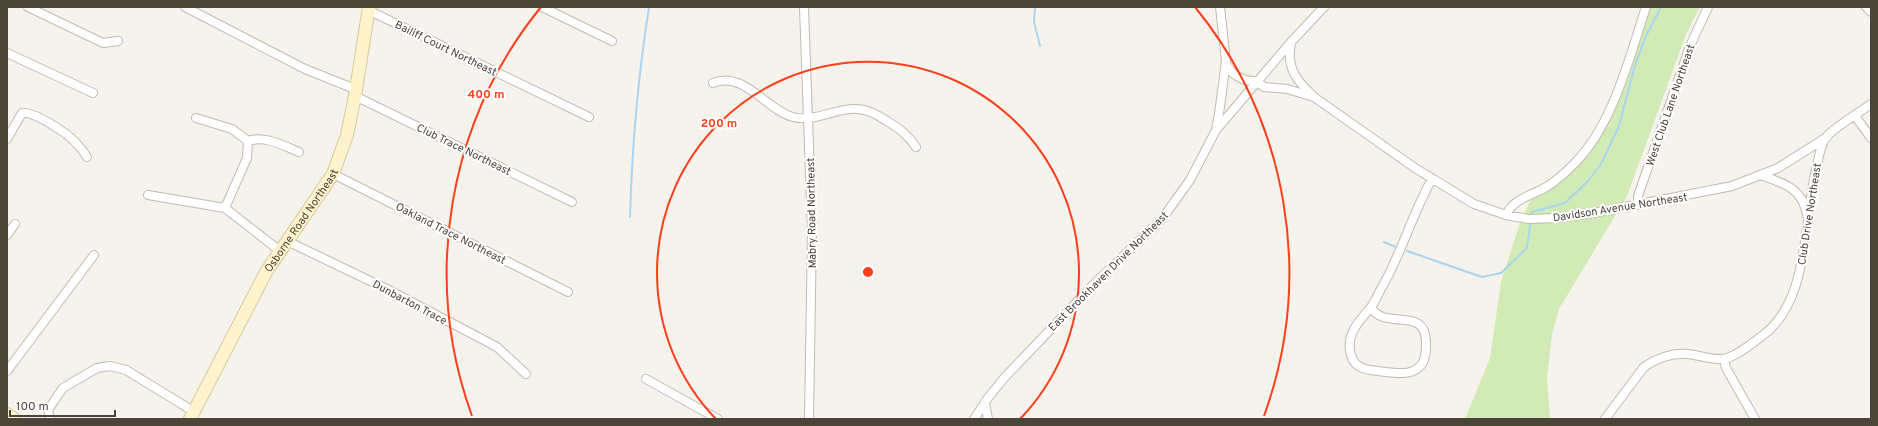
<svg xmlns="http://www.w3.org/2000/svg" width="1878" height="426" font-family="Overpass,sans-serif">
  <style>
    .green { fill: #d2eab5 }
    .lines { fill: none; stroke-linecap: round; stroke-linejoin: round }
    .stream { stroke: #a9d4f2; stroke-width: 2 }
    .street-casing { stroke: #c2bbae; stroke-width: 10 }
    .secondary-casing { stroke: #d6c79b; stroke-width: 14 }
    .street { stroke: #fff; stroke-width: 8 }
    .secondary { stroke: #fff3cd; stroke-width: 12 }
    .ring { fill: none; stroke: #fc3f1d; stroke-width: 2 }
    .labels { text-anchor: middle; stroke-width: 4; stroke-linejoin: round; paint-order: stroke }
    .street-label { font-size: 11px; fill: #4b4439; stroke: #fff }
    .centre { fill: #fc3f1d; stroke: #fff; stroke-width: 2 }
    .ring-label { font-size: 12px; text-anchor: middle; font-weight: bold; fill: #fc3f1d; stroke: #fff; stroke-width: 4; stroke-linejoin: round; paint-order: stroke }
  </style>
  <rect width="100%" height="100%" fill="#f6f3ec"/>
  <!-- green -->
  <path class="green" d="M1650 7H1700L1687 32 1627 196 1559 309 1552 335 1547 378 1550 419H1465L1490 358 1501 282 1519 226 1530 201 1589 155 1616 108Z"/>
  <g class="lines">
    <!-- stream -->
    <path class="stream" d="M1035 7 1034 22 1040 46
      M1532 213V212L1565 203 1588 181 1601 164 1619 126 1635 65 1646 36 1661 7
      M630 217C632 146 638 77 649 7
      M1384 242 1396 247
      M1407 251 1482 277 1501 273 1527 248 1530 225"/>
    <defs>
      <path id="street" d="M28 7 103 43 118 41
        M185 7 305 69 355 89
        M542 7 612 41
        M804 7 812 231 809 419
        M1866 7 1871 12
        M368 10 589 117
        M1291 43C1286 67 1296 80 1312 95
        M7 53 93 93
        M1226 63C1231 76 1245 82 1258 81
        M1258 81 1260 84 1264 87 1287 89 1314 97 1415 168 1474 204 1506 215 1528 219 1557 218 1594 213 1732 186 1778 168 1827 137
        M713 83C744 70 766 110 793 117 815 123 837 107 857 109 868 109 878 115 887 121 900 129 908 135 916 147
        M355 96 572 202
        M1855 116 1871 138
        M196 118 232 129 248 141 247 158 225 208
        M1216 130 1291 42 1324 7
        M7 139 22 113C34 111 69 134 77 144 81 148 84 152 87 157
        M248 141C265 135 284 146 299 152
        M333 174 568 292
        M1763 176C1784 183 1803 189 1807 215
        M148 195 225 208 280 251
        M1638 205V196L1690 46 1708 7
        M1506 215C1514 198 1533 195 1548 186 1557 180 1566 172 1574 164 1613 125 1629 59 1646 7
        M7 235 15 224
        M287 241 387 289 497 347 526 374
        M1371 307C1384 332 1427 304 1426 344 1426 351 1426 358 1422 364 1413 376 1399 373 1386 372 1372 370 1355 371 1351 355 1345 334 1359 322 1371 307 1375 302 1378 294 1381 289 1402 253 1412 214 1432 179
        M1724 359 1726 368 1755 419
        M7 371 94 255
        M646 379 718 419
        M985 402 988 419
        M50 419 48 410 63 388 97 368 110 366 126 370 193 411
        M974 419 988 398 1004 378 1094 284 1162 219 1190 180 1216 130 1219 114 1226 61 1220 7
        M1605 419 1644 367C1656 359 1672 353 1687 354 1699 355 1710 360 1723 359 1736 357 1751 344 1762 336 1811 301 1803 217 1817 165 1819 156 1821 143 1827 136 1835 127 1860 112 1871 104"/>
      <g id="secondary">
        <path d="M7 414 14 419"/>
        <path id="s1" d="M190 419 266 272 333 174 347 135 355 96 369 7"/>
      </g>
    </defs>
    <!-- street casing -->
    <use href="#street" class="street-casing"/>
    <!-- secondary casing -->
    <use href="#secondary" class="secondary-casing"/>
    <!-- street -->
    <use href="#street" class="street"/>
    <!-- secondary -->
    <use href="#secondary" class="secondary"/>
  </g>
  <!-- distance rings -->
  <g class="ring">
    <path d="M716 419A211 211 0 1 1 1020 419"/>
    <path d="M472 416A421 421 0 0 1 541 7M1195 7A421 421 0 0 1 1264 416"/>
  </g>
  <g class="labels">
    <!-- street labels -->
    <g class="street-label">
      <text transform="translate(446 48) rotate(26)" y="4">Bailiff Court Northeast</text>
      <text transform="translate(1670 105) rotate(-71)" y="4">West Club Lane Northeast</text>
      <text transform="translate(464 149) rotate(26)" y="4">Club Trace Northeast</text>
      <text transform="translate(1620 207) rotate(-9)" y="4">Davidson Avenue Northeast</text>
      <text transform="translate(811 213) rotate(-91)" y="4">Mabry Road Northeast</text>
      <text transform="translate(1809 214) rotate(-81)" y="4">Club Drive Northeast</text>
      <text dy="4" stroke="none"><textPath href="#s1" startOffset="228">Osborne Road Northeast</textPath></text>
      <text transform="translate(451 233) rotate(27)" y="4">Oakland Trace Northeast</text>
      <text transform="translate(1108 271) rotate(-45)" y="4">East Brookhaven Drive Northeast</text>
      <text transform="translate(410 302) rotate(28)" y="4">Dunbarton Trace</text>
    </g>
  </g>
  <circle cx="868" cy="272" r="6" class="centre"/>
  <g class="ring-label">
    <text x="486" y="98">400 m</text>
    <text x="719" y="127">200 m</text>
  </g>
  <!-- border -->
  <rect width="1878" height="426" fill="none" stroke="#4b4439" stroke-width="16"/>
  <!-- scale -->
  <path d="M10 410v6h105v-6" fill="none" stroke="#4b4439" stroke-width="2"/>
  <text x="16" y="410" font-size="12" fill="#4b4439" stroke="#ffffff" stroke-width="3" paint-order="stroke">100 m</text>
</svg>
